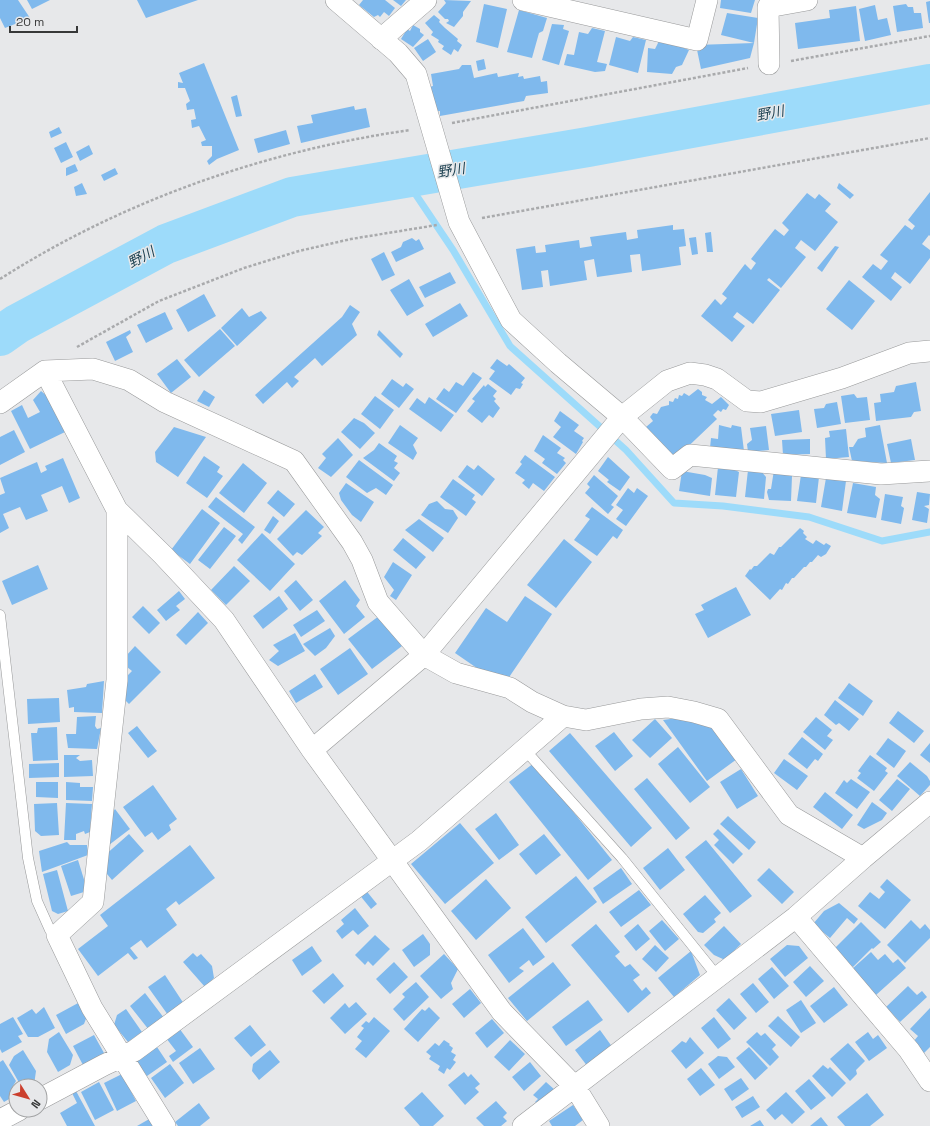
<svg xmlns="http://www.w3.org/2000/svg" width="930" height="1126" font-family="'Space Grotesk','Noto Sans JP',sans-serif">
  <style>
    .lines { fill: none; stroke-linecap: round; stroke-linejoin: round }
    .stream { stroke: #9ddbfa; stroke-width: 7 }
    .river { stroke: #9ddbfa; stroke-width: 40 }
    .building { fill: #7fb9ed }
    .lane-casing { stroke: #98999a; stroke-width: 11 }
    .street-casing { stroke: #98999a; stroke-width: 22 }
    .path { stroke: #a9aaac; stroke-width: 2.5; stroke-dasharray: 3 2; stroke-linecap: butt }
    .lane { stroke: #fff; stroke-width: 10 }
    .street { stroke: #fff; stroke-width: 21 }
    .labels { text-anchor: middle; stroke-width: 3; stroke-linejoin: round; paint-order: stroke }
    .water-label { font-size: 14px; font-style: italic; fill: #1e4252; stroke: #e7e8ea }
  </style>
  <rect width="100%" height="100%" fill="#e7e8ea"/>
  <g class="lines">
    <!-- stream -->
    <path class="stream" d="M404 177 453 250 510 346 626 450 674 503 723 506 809 517 882 541 930 532"/>
    <!-- river -->
    <path class="river" d="M0 336 17 324 166 244 292 197 588 147 930 84"/>
  </g>
  <!-- building -->
  <path class="building" d="M0 0H18L30 18 5 28 0 18Z
    M27 0H50L32 9Z
    M137 0H198L146 18Z
    M363 0H385L395 8 389 16 384 12 380 17 378 15 374 17 359 5Z
    M393 0H406L401 6Z
    M444 0 471 1 463 12V16L454 27 446 23 449 21 448 19H445L438 12 446 3Z
    M721 0H755L751 13 720 8Z
    M930 1V23H929L926 2Z
    M484 4 507 9 498 48 476 42Z
    M906 4 908 7H913L914 13H921L923 28 897 32 893 6Z
    M875 5 878 20 887 18 891 35 865 41 859 9Z
    M856 6 860 41 798 49 795 23 830 18 829 10Z
    M519 10 547 18 543 31 539 33 532 58 507 52Z
    M727 13 758 18 754 43 721 35Z
    M434 15 440 20 439 22 445 28 458 39 457 41 462 45 458 52 454 49 451 55 442 49 444 46 438 42 439 40 431 35 433 32 425 23Z
    M552 24 564 25 563 29 569 31 559 65 542 60Z
    M413 25 420 29V32L424 35 413 47 401 39 407 29 410 31Z
    M592 28 605 31 597 62 607 64 605 71 595 72 564 65 567 54 574 55 579 32 588 34Z
    M616 37 630 41 633 37 646 40 638 73 609 65Z
    M428 39 436 52 423 61 414 48Z
    M659 41 685 44 684 48 689 50 682 65 676 67 672 74 647 72 648 48 655 49Z
    M754 43 750 58 701 69 696 45Z
    M484 59 486 69 478 71 476 61Z
    M204 63 239 150 217 159 209 165 207 161 212 156V146H202L201 142 206 140 199 126 192 128 191 120 196 119 194 109 187 110 186 104 190 101 185 88H178V82L183 83 179 73Z
    M462 65H471L474 78 497 73 498 77 519 73 518 77 523 76 524 79 540 76 541 82 547 81 548 93 526 96 524 101 440 116V111L433 112 429 87 433 86 431 74 459 69Z
    M237 95 242 116 236 117 231 97Z
    M354 106 355 110 366 108 370 127 301 143 297 126 313 123 311 115Z
    M59 127 62 133 51 138 49 132Z
    M286 130 290 144 258 153 254 139Z
    M66 142 73 157 61 163 54 148Z
    M89 145 93 154 80 161 76 152Z
    M75 164 78 171 66 176V168Z
    M115 168 118 174 104 181 101 175Z
    M82 183 87 194 76 196 74 187Z
    M839 183 854 195 850 199 837 188Z
    M930 192V236L929 235 922 244 930 250V258L910 284 895 272 891 278 902 287 891 301 862 277 873 264 881 270 888 261 880 255 905 225 912 230 915 226 908 220Z
    M807 193 815 199 819 194 831 204 825 211 838 222 815 251 801 240 795 248 806 257 781 288 769 278 767 280 780 290 753 324 737 312 733 317 745 326 732 342 701 316 715 299 721 305 727 298 722 294 745 264 751 270 756 263 751 259 775 229 784 236 789 230 782 223Z
    M673 225V230L684 229 686 246 679 247 681 265 642 271 640 254 630 255 632 272 597 277 594 259 584 261 587 280 550 286 548 270 541 271 543 287 522 290 516 249 535 246 536 253 546 252 545 245 579 240 580 248 592 246 590 237 626 232 627 240 638 238 637 230Z
    M711 232 713 252H707L705 233Z
    M696 237 698 254 692 255 689 238Z
    M412 238 416 241 419 239 424 249 396 262 391 252 401 247 403 242Z
    M835 246 839 247 822 272 817 268Z
    M384 252 395 275 382 281 371 259Z
    M450 272 456 283 425 298 419 287Z
    M409 279 424 306 407 316 390 290Z
    M849 280 875 301 852 330 826 309Z
    M204 294 216 316 188 332 176 310Z
    M460 303 468 316 433 337 425 324Z
    M350 305 360 312 352 324 357 335 322 366 315 358 294 377 299 381 292 388 287 382 263 404 255 395 342 317Z
    M242 308 249 317 261 311 267 318 237 346 221 328Z
    M165 312 173 329 146 343 137 325Z
    M220 329 235 346 199 377 184 360Z
    M130 330 131 333 126 337 133 352 115 361 106 342Z
    M379 330 403 354 400 358 377 335Z
    M177 359 191 377 171 393 157 374Z
    M497 359 507 366 509 364 525 378 521 383 523 384 520 389 516 388 511 395 489 379 495 371 490 368Z
    M473 372 482 378 456 413 436 399 444 388 449 392 456 382 463 386Z
    M392 379 403 387 406 383 414 389 399 408 381 394Z
    M916 382 921 411 914 412 911 417 876 421 874 403 881 402 880 394 894 392 896 386Z
    M488 384 497 391 493 396 496 399 494 401 500 408 493 418 489 415 482 423 467 411 475 401 472 399 484 385 485 387Z
    M698 389 702 392V395L707 397 705 400 712 404 721 397 729 405 726 410 723 409 721 412 718 410 713 415 717 419 676 458 646 427 653 421 650 417 653 413 657 414 661 407 669 405V401L673 402 675 398 678 399 679 395 682 396 684 393 689 396Z
    M204 390 215 397 209 407 197 401Z
    M41 391 47 396 65 432 30 449 11 411 22 405 28 418 40 412 33 400Z
    M854 394 857 398 867 397 870 420 845 423 841 396Z
    M375 396 394 410 380 429 361 414Z
    M429 397 454 415 441 432 409 409 417 398 425 404Z
    M837 402 841 424 817 428 814 409 824 408 826 404Z
    M799 410 802 432 775 436 771 414Z
    M560 411 579 425 574 431 584 438 582 441 583 442 576 454 553 437 561 427 554 421Z
    M354 418 364 423 375 433 360 449 341 432Z
    M400 425 418 438 413 445 417 453 413 460 388 443Z
    M719 425 731 428 732 425 741 427 744 451 710 448 711 438 718 439Z
    M880 425 887 463 852 461 849 447H853L858 439 866 437 865 428Z
    M766 426 769 450 748 452 747 444 752 440 750 428Z
    M174 427 206 437 178 477 156 462 155 452Z
    M846 429 849 457 826 459 825 438 830 437 829 431Z
    M14 430 25 452 0 465V437Z
    M543 435 561 448 557 453 565 458 563 460 566 463 557 474 542 463 545 459 534 451Z
    M338 438 353 455 331 477 318 468 326 458 322 454Z
    M810 439V454L783 455 782 440Z
    M911 439 915 460 891 463 887 444Z
    M379 443 397 456 394 461 398 463 394 468 400 473 394 481 363 458 374 450Z
    M525 455 555 477 544 491 533 483 529 489 522 483 525 480 515 473 522 464 520 462Z
    M204 456 220 467 217 472 223 476 207 498 186 483Z
    M608 457 630 477 620 491 607 482 609 480 598 471Z
    M63 458 80 498 69 503 62 486 41 495 48 511 26 520 20 507 3 514 9 528 0 533V495L5 493 0 478 37 462 41 473 47 470 45 466Z
    M359 460 393 485 386 495 376 488 367 493 346 477Z
    M243 463 267 483 244 513 219 493Z
    M467 465 474 470 478 465 495 479 482 496 458 477Z
    M718 467 733 469 739 472 736 497 715 495Z
    M748 470 761 471 766 477 764 499 745 497Z
    M774 470 787 472 792 476 791 501 769 500 767 492 768 489H771Z
    M682 471 705 475 712 478 710 496 679 491Z
    M594 475 618 496 611 505 614 507 608 514 585 493 590 487 587 484Z
    M801 475 819 477 816 503 797 501Z
    M826 478 846 481 842 511 821 507Z
    M453 479 475 495 472 499 476 502 466 516 440 497Z
    M346 483 374 502 361 522 352 515 341 500 339 493Z
    M853 483 876 487 875 495 880 499 876 518 847 513Z
    M628 488 634 493 637 488 648 496 626 526 616 519 623 510 616 505Z
    M278 490 295 504 284 517 267 503Z
    M917 492 930 494 929 505 924 506 929 509 927 523 912 520Z
    M885 494 903 497 901 506 904 508 901 524 881 520Z
    M216 497 255 527 242 544 238 540 243 534 208 507Z
    M437 501 445 509 453 510 458 518 448 533 421 515 429 504Z
    M592 507 623 530 617 539 613 536 597 556 574 540 590 519 585 516Z
    M202 509 220 523 190 564 171 550Z
    M306 510 324 527 318 533 322 536 302 555 297 552 293 556 277 539Z
    M273 516 279 521 270 534 264 530Z
    M419 519 444 538 433 552 405 530Z
    M224 527 236 536 210 569 198 560Z
    M800 528 804 531 803 533 807 537 805 539 813 544 816 540 824 545 826 543 831 546 826 554 821 557 818 555 812 562H810L806 567H804L794 578H792L788 584 786 583 782 590 780 589 770 600 745 576 750 569 751 570 754 566H757L770 553 774 555 779 547H781Z
    M262 533 295 564 270 591 237 560Z
    M403 538 426 557 416 569 393 550Z
    M564 539 592 562 556 608 527 585Z
    M393 562 412 575 396 600 390 596 394 590 384 577Z
    M38 565 48 589 12 605 2 581Z
    M234 566 250 581 226 605 211 590Z
    M296 580 313 600 300 611 284 591Z
    M345 580 360 600 356 606 365 617 344 634 319 601Z
    M736 587 751 615 708 638 695 614 704 610 701 605Z
    M179 591 185 599 176 606 180 610 166 621 157 610Z
    M279 596 288 609 263 629 253 616Z
    M525 596 552 614 503 686 455 653 486 608 507 622Z
    M143 606 160 623 149 634 132 617Z
    M317 610 325 621 301 637 293 625Z
    M198 612 208 623 186 645 176 635Z
    M379 616 402 646 372 669 348 639Z
    M330 628 335 636 326 648 315 656 303 644Z
    M295 633 305 651 278 666 269 660 279 651 273 645Z
    M135 646 161 672 129 704 117 692 128 681 125 678 132 671 127 667 126 656Z
    M350 648 368 674 338 695 320 669Z
    M315 674 323 687 296 703 289 691Z
    M104 681 102 713 74 712V707L69 708 67 690 86 687 87 684Z
    M849 683 873 701 863 716 838 698Z
    M59 698 60 722 28 724 27 699Z
    M835 700 859 719 849 731 839 723 836 725 824 715Z
    M898 711 924 731 914 743 889 723Z
    M96 716 95 726 97 729 101 728 97 749 68 748 66 734H76L77 717Z
    M685 717 713 726 737 759 707 781 663 720Z
    M816 717 832 730 827 736 833 740 825 750 803 732Z
    M655 719 672 738 650 758 632 740Z
    M137 726 157 751 148 758 128 733Z
    M57 727 58 760 33 761 31 733H37L38 728Z
    M614 732 633 756 615 771 595 746Z
    M570 733 652 828 631 847 549 751Z
    M802 737 823 754 818 761 815 759 807 769 788 754Z
    M888 738 906 751 894 768 876 754Z
    M930 743V763L920 755Z
    M678 747 710 787 690 803 658 764Z
    M64 755H80L76 758 80 761 92 760 93 776 64 777Z
    M870 755 887 768 885 771 888 773 874 791 857 778 861 773 858 771Z
    M784 759 808 776 797 790 774 773Z
    M910 762 927 776 930 781V785L920 796 897 776Z
    M59 763V777L29 778V764Z
    M534 763 612 860 588 880 509 782Z
    M741 769 758 796 737 809 720 782Z
    M647 778 690 828 676 840 634 789Z
    M851 779 870 792 857 809 835 793 844 780 847 783Z
    M897 779 910 789 892 811 879 800Z
    M36 782H58V798L36 797Z
    M66 782 80 783V787H93L92 801 66 800Z
    M153 785 177 819 169 825 171 830 158 840 152 832 145 837 123 807Z
    M825 792 853 815 842 829 813 807Z
    M872 802 887 813 882 820 864 829 857 825Z
    M57 803 59 835 41 836 35 831 34 804Z
    M66 803 92 804 90 832 85 834 84 831 76 834V840H64Z
    M115 809 130 829 105 848 109 817Z
    M496 813 519 845 499 860 475 829Z
    M728 816 756 842 749 850 720 824Z
    M460 823 494 863 445 904 411 864Z
    M718 829 743 854 733 864 714 845 719 840 713 834Z
    M129 834 144 851 112 880 102 868 104 856Z
    M544 834 561 855 536 875 519 854Z
    M706 840 752 896 730 913 685 857Z
    M67 842 70 845H87L88 855 42 872 39 851Z
    M190 845 215 878 179 905 176 901 166 909 177 925 147 948 141 940 130 948 138 958 134 960 128 953 98 976 78 949 108 926 100 915Z
    M668 848 685 870 660 890 643 868Z
    M78 860 86 886 84 892 71 896 61 866Z
    M621 868 632 884 603 904 593 888Z
    M769 868 794 892 782 904 757 880Z
    M57 870 68 911 58 914 52 911 43 874Z
    M576 876 597 902 546 943 525 917Z
    M486 879 511 908 476 940 451 911Z
    M887 879 911 900 885 929 858 906 870 892 879 899 885 892 880 887Z
    M364 888 377 904 371 909 358 893Z
    M639 890 651 905 621 927 609 912Z
    M705 895 721 913 714 919 716 922 703 933 698 932 683 914Z
    M839 903 858 919 854 924 847 918 830 938 813 924 824 911Z
    M355 908 369 926 358 935 353 930 342 939 336 931 344 924 341 920Z
    M662 920 679 939 665 951 649 931Z
    M911 920 920 929 925 924 930 930V938L905 963 887 945Z
    M861 922 881 942 873 949 872 948 853 967 834 949Z
    M596 924 620 952 615 956 625 967 630 964 640 975 633 980 642 991 646 987 651 993 628 1013 571 945Z
    M638 924 650 939 636 951 624 936Z
    M724 926 741 944 725 960 714 955 704 945Z
    M523 928 545 957 533 966 529 960 519 968 524 971 509 983 488 955Z
    M423 934 430 944V955L414 967 402 950Z
    M375 935 390 949 373 966 368 961 365 965 355 955Z
    M655 945 669 958 656 972 642 959Z
    M787 945 799 946 808 958 785 977 770 959Z
    M312 946 322 961 302 976 292 960Z
    M691 951 700 975 674 997 658 978Z
    M871 952 878 960 885 954 893 963 898 959 906 968 876 995 852 969Z
    M193 953 197 957 201 954 212 966 214 978 205 987 183 962Z
    M444 954 458 969 451 983 453 989 441 999 420 976Z
    M394 962 408 977 390 994 376 979Z
    M553 962 571 985 527 1021 508 998Z
    M810 966 824 981 806 997 793 982Z
    M772 967 789 986 774 999 758 979Z
    M333 973 344 986 324 1004 312 991Z
    M165 975 184 1004 168 1015 148 987Z
    M416 982 429 997 404 1021 393 1009 405 997 402 994Z
    M753 983 769 1002 756 1013 740 994Z
    M908 986 917 995 922 991 927 997 900 1022 886 1007Z
    M834 987 848 1005 824 1023 810 1006Z
    M470 989 481 1003 464 1018 452 1004Z
    M145 993 164 1018 149 1030 130 1006Z
    M729 998 747 1018 734 1030 716 1010Z
    M588 1000 603 1020 566 1046 552 1027Z
    M801 1000 816 1023 801 1033 786 1010Z
    M80 1002 87 1016 84 1024 66 1034 56 1015Z
    M356 1002 367 1014 345 1034 330 1018 345 1003 349 1008Z
    M44 1007 55 1028 38 1037H28L17 1018 32 1009 36 1014Z
    M429 1007 440 1018 418 1042 404 1029 422 1009 425 1011Z
    M930 1008V1047L924 1053 913 1042 918 1036 910 1029Z
    M126 1009 142 1032 128 1042 114 1025 117 1015Z
    M778 1016 800 1037 791 1047 768 1026Z
    M13 1017 23 1034 18 1036 22 1042 2 1053 0 1049V1024Z
    M374 1017 390 1031 366 1058 355 1049 362 1041 357 1037 364 1028 361 1026 366 1021 369 1023Z
    M714 1017 731 1039 718 1049 701 1028Z
    M492 1019 504 1033 487 1048 475 1033Z
    M250 1025 266 1045 251 1057 234 1038Z
    M179 1028 193 1047 173 1062 169 1056 176 1051 166 1038Z
    M600 1030 613 1048 588 1067 575 1050Z
    M59 1032 73 1055 70 1065 58 1072 47 1052 49 1039Z
    M757 1032 761 1036 765 1033 776 1045 772 1049 779 1057 770 1066 746 1042Z
    M868 1032 873 1039 878 1035 887 1048 869 1061 855 1042Z
    M94 1035 104 1053 83 1065 73 1046Z
    M690 1037 704 1053 686 1069 671 1051 682 1041 686 1043Z
    M444 1040 450 1044 449 1045 453 1048 451 1052 456 1055 453 1060 456 1062 450 1070 447 1068 444 1074 438 1070 440 1066 429 1059 431 1056 426 1052 435 1043 439 1046Z
    M510 1040 525 1054 509 1071 494 1057Z
    M848 1043 865 1061 856 1070 857 1074 850 1081 830 1059Z
    M157 1047 167 1062 147 1076 136 1061Z
    M749 1047 768 1068 755 1080 736 1058Z
    M200 1048 215 1069 193 1084 179 1063Z
    M23 1050 36 1071 34 1085 32 1086H21L9 1065 14 1056Z
    M270 1050 280 1062 259 1080 252 1071 253 1064Z
    M718 1056 727 1057 735 1067 719 1079 708 1064Z
    M3 1060 16 1081 13 1086 16 1092V1095L4 1102 0 1096V1062Z
    M530 1062 541 1076 524 1091 512 1077Z
    M170 1064 184 1083 165 1098 151 1078Z
    M823 1065 828 1069 830 1067 846 1083 832 1097 812 1076Z
    M701 1068 715 1085 700 1096 687 1079Z
    M464 1072 468 1077 471 1074 480 1084 475 1088 479 1092 465 1105 448 1085Z
    M122 1074 136 1101 117 1111 104 1083Z
    M741 1078 749 1089 732 1101 724 1089Z
    M809 1079 826 1098 811 1110 795 1091Z
    M99 1082 114 1110 95 1120 81 1092Z
    M546 1082 555 1090 540 1106 535 1102 538 1099 533 1095Z
    M76 1091 95 1126H67L60 1113 77 1103 72 1093Z
    M422 1092 444 1116 433 1126H420L404 1108Z
    M786 1092 805 1112 792 1124 782 1114 775 1120 766 1110Z
    M867 1093 884 1115 870 1126H845L837 1117Z
    M753 1096 760 1107 742 1118 735 1107Z
    M496 1101 507 1113 503 1117 507 1121 501 1126H484L476 1118Z
    M199 1103 210 1118 200 1126H178L175 1122Z
    M573 1105 583 1120 575 1126H552L549 1121Z
    M821 1117 828 1126H810Z
    M151 1118 156 1126H137Z
    M760 1120 764 1126H750Z"/>
  <g class="lines">
    <defs>
      <path id="lane" d="M0 615 28 858 37 901 50 930 57 935
        M525 750 622 858 717 976"/>
      <path id="street" d="M336 0 398 53 416 74 459 222 511 320 558 363 622 417 672 469 690 455 881 474 930 471
        M523 0 697 40 707 0
        M381 39 426 0
        M769 64 768 7 807 0
        M45 371 117 510 163 555 224 620 312 750 502 1012 575 1087 599 1126
        M0 403 45 371 93 369 129 380 165 402 294 461 352 542 362 560 378 602 424 655 456 673 510 688 532 702 563 716 586 720 641 709 668 707 694 712 718 719 789 815 863 858
        M117 510V680L93 902 57 935 92 1008 165 1126
        M312 750 424 655 622 417 667 381 690 373 705 375 717 379 747 401 761 402 842 378 909 353 930 351
        M796 917 909 1050 930 1081
        M40 1099 104 1065 134 1051 419 841 563 716
        M0 1120 19 1110
        M523 1126 796 917 863 858 930 802"/>
    </defs>
    <!-- lane casing -->
    <use href="#lane" class="lane-casing"/>
    <!-- street casing -->
    <use href="#street" class="street-casing"/>
    <!-- path -->
    <path class="path" d="M791 61 930 36
      M452 123 748 68
      M482 218 930 138
      M0 279C124 200 265 151 410 130
      M77 347 159 301 244 268 299 251 351 239 437 225"/>
    <!-- lane -->
    <use href="#lane" class="lane"/>
    <!-- street -->
    <use href="#street" class="street"/>
  </g>
  <g class="labels">
    <!-- water labels -->
    <g class="water-label">
      <text transform="translate(770 113) rotate(-11)" y="5">野川</text>
      <text transform="translate(451 170) rotate(-9)" y="5">野川</text>
      <text transform="translate(141 257) rotate(-28)" y="5">野川</text>
    </g>
  </g>
  <!-- north arrow -->
  <g transform="translate(28 1098) rotate(127)"><circle r="19" fill="#e7e8ea" stroke="#a1a2a3"/>
  <path d="M0-3L7 15L0 10L-7 15Z" fill="#cb3f2d"/>
  <text y="-6" font-size="11" font-weight="bold" text-anchor="middle" fill="#373838">N</text>
  </g>
  <!-- scale -->
  <path d="M10 26v6h67v-6" fill="none" stroke="#373838" stroke-width="2"/>
  <text x="16" y="26" font-size="12" fill="#373838" stroke="#e7e8ea" stroke-width="3" paint-order="stroke">20 m</text>
</svg>
